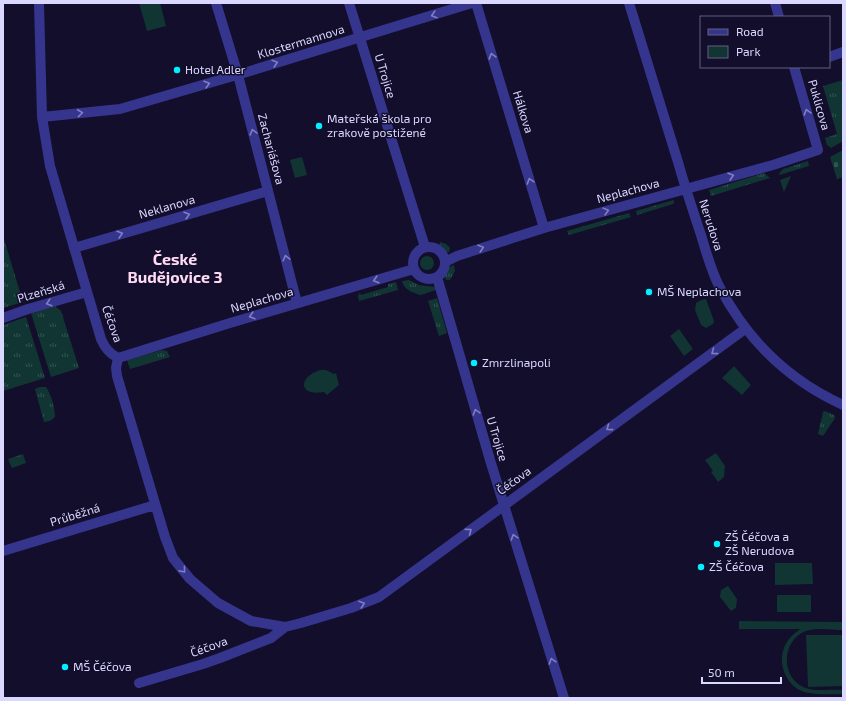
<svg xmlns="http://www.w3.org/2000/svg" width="846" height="701" font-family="'Exo 2',sans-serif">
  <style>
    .grass { fill: url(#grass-tufts) }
    .cemetery { fill: url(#cemetery-stones) }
    .green { fill: #113533 }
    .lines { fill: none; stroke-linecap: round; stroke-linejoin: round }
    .street { stroke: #36358e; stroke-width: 10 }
    .oneway { stroke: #807ec1 }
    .poi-dot { fill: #04eeff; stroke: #120e2b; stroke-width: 1.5 }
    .labels { text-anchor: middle; stroke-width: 3; stroke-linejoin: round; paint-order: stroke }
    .street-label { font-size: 12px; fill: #dbd8ff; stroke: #120e2b }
    .poi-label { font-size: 12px; fill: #dbd8ff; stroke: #120e2b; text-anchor: start }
    .district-label { font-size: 16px; font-weight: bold; fill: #ffdaf3; stroke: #120e2b }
  </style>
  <defs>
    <pattern id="grass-tufts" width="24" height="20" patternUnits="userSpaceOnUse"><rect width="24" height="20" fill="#113533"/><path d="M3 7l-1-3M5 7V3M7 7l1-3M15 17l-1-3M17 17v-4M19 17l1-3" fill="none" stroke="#335252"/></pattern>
    <pattern id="cemetery-stones" width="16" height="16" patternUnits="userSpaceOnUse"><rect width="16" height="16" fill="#113533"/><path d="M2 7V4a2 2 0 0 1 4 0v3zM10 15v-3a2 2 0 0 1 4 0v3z" fill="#335252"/></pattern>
  </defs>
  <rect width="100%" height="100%" fill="#120e2b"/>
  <!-- grass -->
  <path class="grass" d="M843 80V141L831 148 827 145 825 138 837 134 823 86Z
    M808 161 809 166 779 175 780 172 783 169Z
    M764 173 770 178 711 196 709 190Z
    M791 176 784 192 780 180Z
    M674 200V203L673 204 637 215 636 211Z
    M629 213 631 217 569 235 567 231Z
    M3 236 23 302 3 308Z
    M440 242 446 244 450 248 449 252H445L439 248Z
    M454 265 455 271 450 280H447L444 278C445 272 448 267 454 265Z
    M409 280 419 285 435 287 436 290 420 295C412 292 404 290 402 281Z
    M396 282 398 290 359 301 358 296 359 294 360 293 361 295 388 287V284Z
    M437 298 447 333 439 336 428 301Z
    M55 306 61 311 79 368 51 377 31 313Z
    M26 317 45 378 3 391V325Z
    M162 350 167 351 170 357 130 369 127 360Z
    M40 387H46C51 394 55 408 55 417L50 421 44 422 35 389Z
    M825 411 834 415 835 418 823 436 818 434 823 412Z
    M23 454 26 463 12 468 8 459Z"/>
  <!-- cemetery -->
  <path class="cemetery" d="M843 150V177L837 179 830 157Z"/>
  <!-- green -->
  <path class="green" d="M139 3H160L166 26 147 31Z
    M302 157 307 175 295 178 290 160Z
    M420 263a7 7 0 1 1 14 0a7 7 0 1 1-14 0Z
    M706 299 714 321 713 324 706 328 701 325 695 310 696 303 701 300Z
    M679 329 693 349 684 356 670 336Z
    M734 366 751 385 742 395 722 378Z
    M320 370H326L334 374 336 373 339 385 327 395 324 392C298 397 298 377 320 370Z
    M716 453 725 466 724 477 718 482 711 472 713 471 705 460Z
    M775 563H812L813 584 775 585Z
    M728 586 737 599 736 608 731 611 720 597 721 590Z
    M777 595H811V612H777Z
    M739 621 843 622V630C832 630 817 627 806 631 782 640 780 676 803 687 813 692 832 689 843 690V694C832 694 820 695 809 693 788 690 777 666 784 648 787 639 794 634 800 629H739Z
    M806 635H843V686L808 687Z"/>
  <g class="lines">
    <!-- street -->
    <path class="street" d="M39 3 42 117 50 166 101 339C105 348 109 353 118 358L116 368 117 376 165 537 173 558 190 579 218 603 251 621 285 627 301 623 351 608 379 597 745 329
      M216 3 238 75 297 303
      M349 3 425 247
      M476 3 544 228
      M629 3C645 56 662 109 678 162 685 187 693 211 701 235 706 252 711 270 719 286 747 340 788 380 843 405
      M775 3 779 17
      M829 57 843 52
      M42 117 120 109 247 72 472 3
      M413 263a16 16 0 1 1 32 0a16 16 0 1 1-32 0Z
      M74 248 268 191
      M445 262 457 256 544 228 773 165 818 150 794 67
      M437 277 490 460 564 698
      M3 318 28 309 87 292
      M118 358 230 323 414 269
      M3 551 155 505
      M139 683 203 664 220 658 271 638 285 627"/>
  </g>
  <!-- one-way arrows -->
  <defs><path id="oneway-chevron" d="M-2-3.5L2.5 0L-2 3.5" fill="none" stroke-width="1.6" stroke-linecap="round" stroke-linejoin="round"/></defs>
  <g class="oneway">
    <use href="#oneway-chevron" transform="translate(434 15) rotate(163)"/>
    <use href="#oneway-chevron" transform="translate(492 56) rotate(-106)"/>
    <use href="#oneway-chevron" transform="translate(275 63) rotate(-17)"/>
    <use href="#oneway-chevron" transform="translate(207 84) rotate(-16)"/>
    <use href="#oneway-chevron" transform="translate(807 112) rotate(-106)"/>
    <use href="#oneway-chevron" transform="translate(80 113) rotate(-6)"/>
    <use href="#oneway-chevron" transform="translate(253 132) rotate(-105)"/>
    <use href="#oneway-chevron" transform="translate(731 176) rotate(-16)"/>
    <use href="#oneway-chevron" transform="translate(530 181) rotate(-107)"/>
    <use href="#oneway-chevron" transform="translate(606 211) rotate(-15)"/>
    <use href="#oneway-chevron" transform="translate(187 215) rotate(-16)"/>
    <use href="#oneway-chevron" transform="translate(120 234) rotate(-16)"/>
    <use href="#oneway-chevron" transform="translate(481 248) rotate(-17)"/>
    <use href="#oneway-chevron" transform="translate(286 258) rotate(-104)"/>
    <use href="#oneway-chevron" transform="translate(376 280) rotate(164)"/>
    <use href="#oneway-chevron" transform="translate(49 303) rotate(164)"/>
    <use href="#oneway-chevron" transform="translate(252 316) rotate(164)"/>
    <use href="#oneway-chevron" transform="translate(714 352) rotate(144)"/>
    <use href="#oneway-chevron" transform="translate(476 412) rotate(-107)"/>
    <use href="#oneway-chevron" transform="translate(609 428) rotate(144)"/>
    <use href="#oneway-chevron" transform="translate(469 531) rotate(-37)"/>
    <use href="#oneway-chevron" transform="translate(514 537) rotate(-108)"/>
    <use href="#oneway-chevron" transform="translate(183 570) rotate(50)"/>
    <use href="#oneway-chevron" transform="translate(362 604) rotate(-19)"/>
    <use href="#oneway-chevron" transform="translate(552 661) rotate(-107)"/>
  </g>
  <!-- markers -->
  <g class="poi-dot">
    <circle cx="177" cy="70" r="4"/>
    <circle cx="319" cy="126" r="4"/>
    <circle cx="649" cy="292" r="4"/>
    <circle cx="474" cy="363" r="4"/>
    <circle cx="717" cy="544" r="4"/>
    <circle cx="701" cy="567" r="4"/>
    <circle cx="65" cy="667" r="4"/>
  </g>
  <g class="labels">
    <!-- street labels -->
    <g class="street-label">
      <text transform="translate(301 42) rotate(-17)" y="4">Klostermannova</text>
      <text transform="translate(385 76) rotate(73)" y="4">U Trojice</text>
      <text transform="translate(819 105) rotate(74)" y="4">Puklicova</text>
      <text transform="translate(523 112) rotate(73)" y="4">Hálkova</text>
      <text transform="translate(271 149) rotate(75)" y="4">Zachariášova</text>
      <text transform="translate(628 191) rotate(-15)" y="4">Neplachova</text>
      <text transform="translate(167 207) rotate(-16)" y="4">Neklanova</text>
      <text transform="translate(711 225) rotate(72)" y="4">Nerudova</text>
      <text transform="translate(41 292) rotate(-17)" y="4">Plzeňská</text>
      <text transform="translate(262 300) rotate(-16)" y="4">Neplachova</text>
      <text transform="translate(112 324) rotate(70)" y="4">Čéčova</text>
      <text transform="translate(497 439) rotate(73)" y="4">U Trojice</text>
      <text transform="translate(514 481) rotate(-36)" y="4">Čéčova</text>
      <text transform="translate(75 515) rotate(-17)" y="4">Průběžná</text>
      <text transform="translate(209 647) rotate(-20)" y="4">Čéčova</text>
    </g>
    <!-- poi labels -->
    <g class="poi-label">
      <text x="185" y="74">Hotel Adler</text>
      <text x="327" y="123">Mateřská škola pro<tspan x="327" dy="14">zrakově postižené</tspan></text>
      <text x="657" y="296">MŠ Neplachova</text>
      <text x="482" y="367">Zmrzlinapoli</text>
      <text x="725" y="541">ZŠ Čéčova a<tspan x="725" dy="14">ZŠ Nerudova</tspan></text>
      <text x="709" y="571">ZŠ Čéčova</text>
      <text x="73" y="671">MŠ Čéčova</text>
    </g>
    <!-- district labels -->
    <g class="district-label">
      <text x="175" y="265">České<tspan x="175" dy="18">Budějovice 3</tspan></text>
    </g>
  </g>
  <!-- border -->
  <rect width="846" height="701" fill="none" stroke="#dbd8ff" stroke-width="8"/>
  <!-- legend -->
  <rect x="700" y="16" width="130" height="52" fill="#120e2b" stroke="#625f80"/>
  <rect x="708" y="29" width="20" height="6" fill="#36358e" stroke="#625f80"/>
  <text x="736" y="36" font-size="12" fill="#dbd8ff">Road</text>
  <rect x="708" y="46" width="20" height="12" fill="#113533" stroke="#625f80"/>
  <text x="736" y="56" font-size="12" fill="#dbd8ff">Park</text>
  <!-- scale -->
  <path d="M702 677v6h79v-6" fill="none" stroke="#dbd8ff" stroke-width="2"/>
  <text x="708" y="677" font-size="12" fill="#dbd8ff" stroke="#120e2b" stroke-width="3" paint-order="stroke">50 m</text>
</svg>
